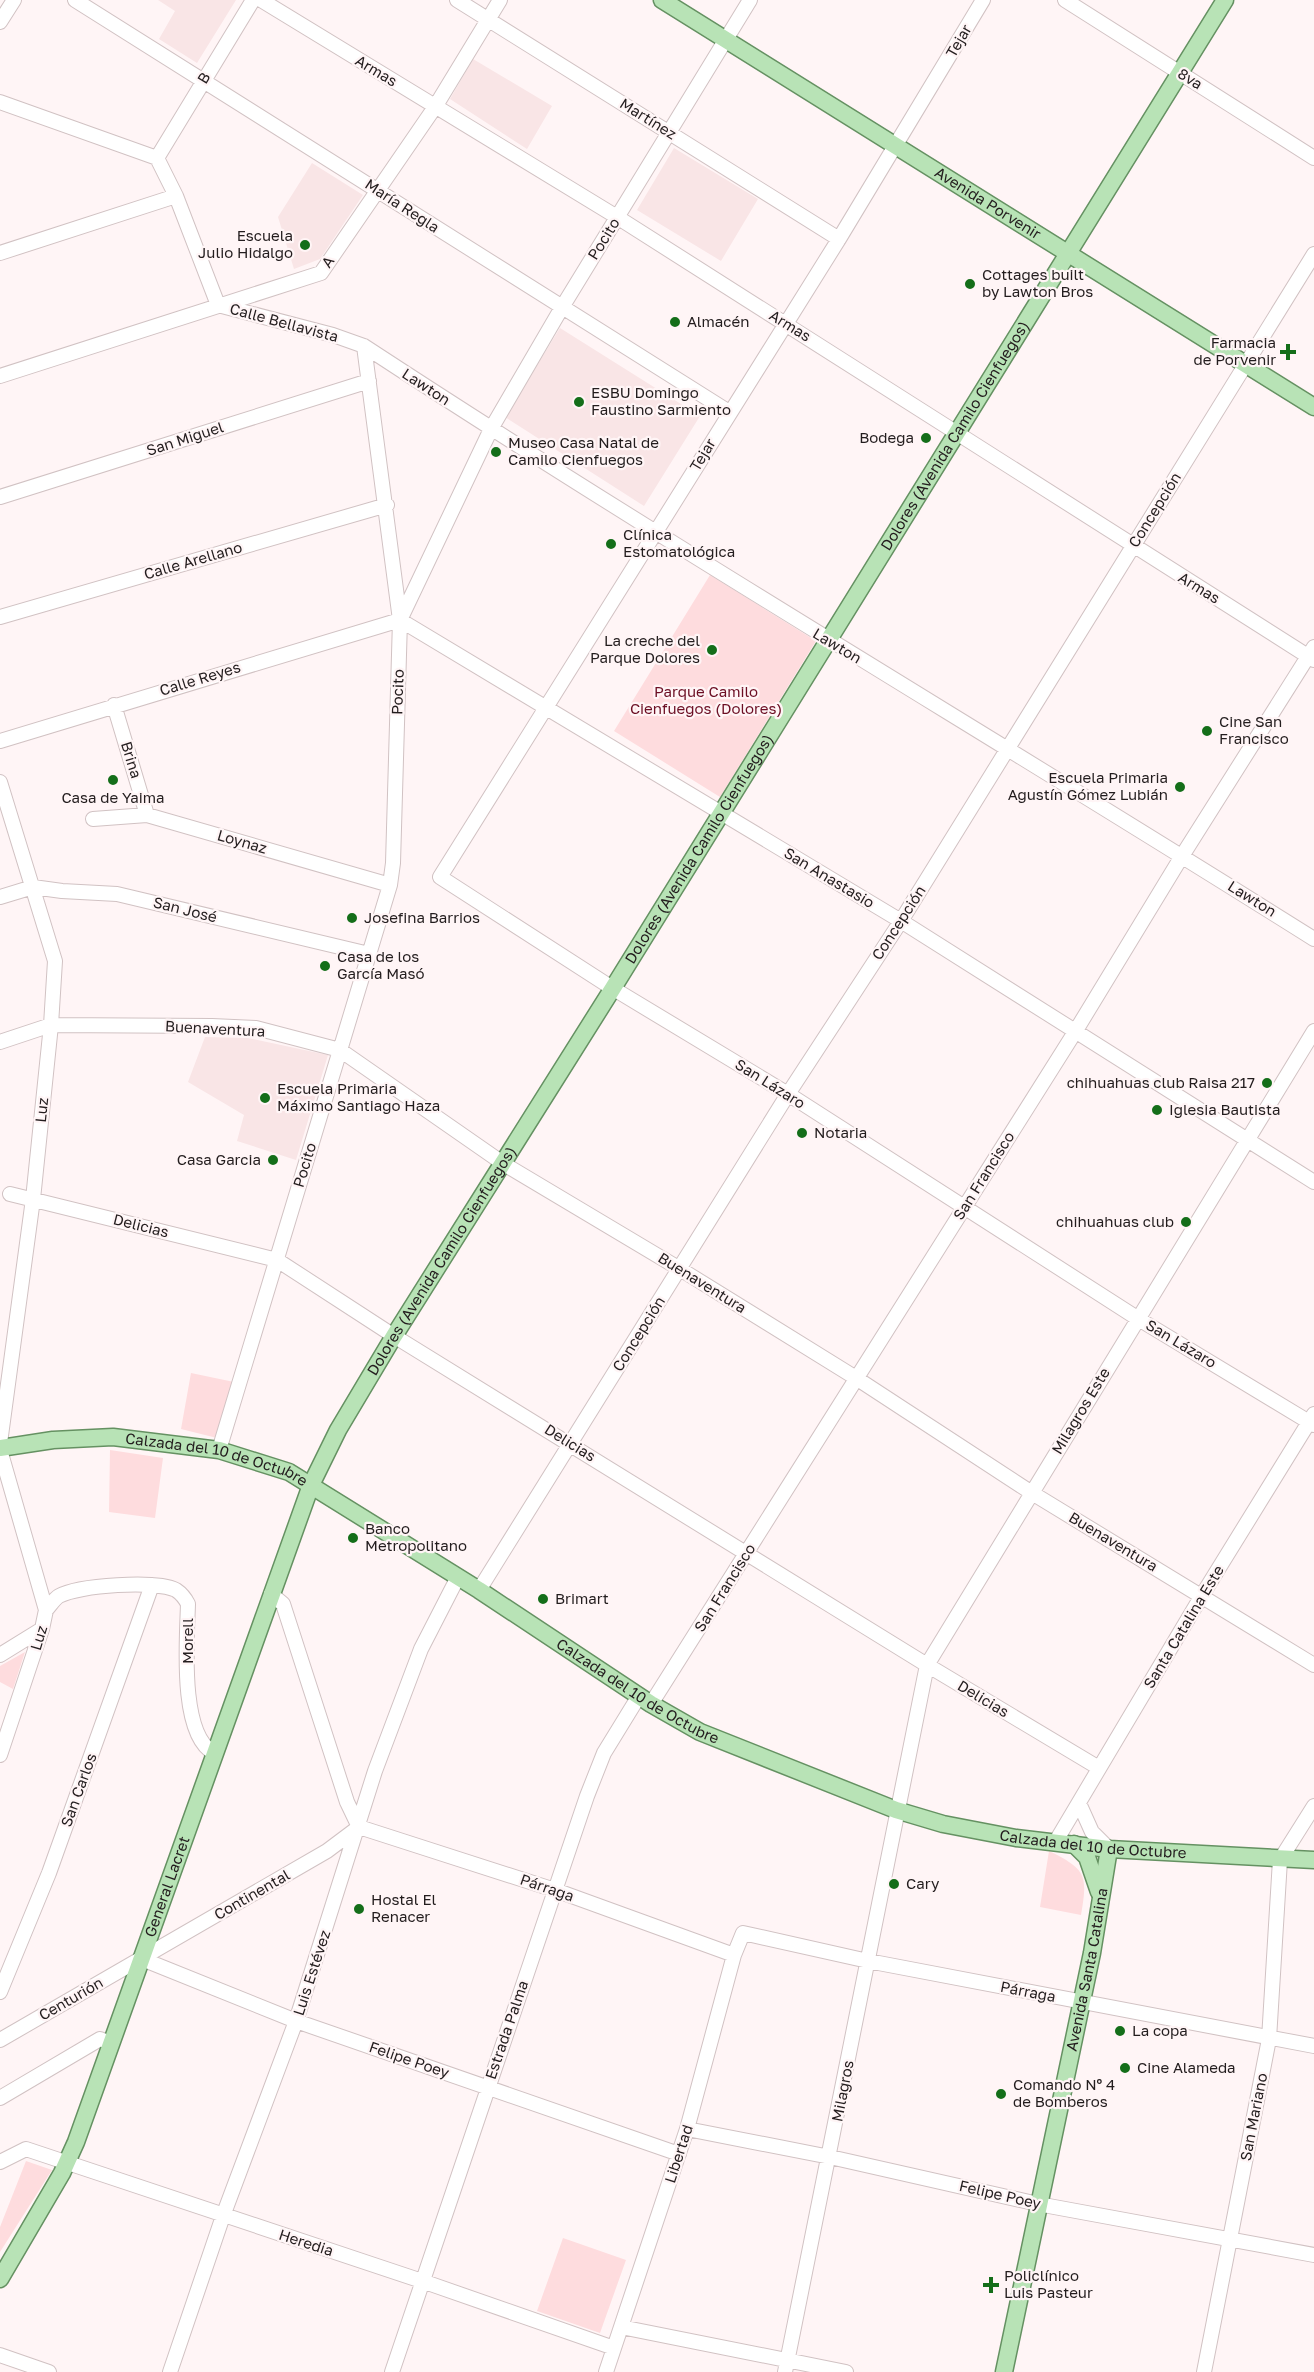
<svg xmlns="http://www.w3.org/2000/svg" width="1314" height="2372" font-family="'Golos Text',sans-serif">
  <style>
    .built { fill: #f9e5e6 }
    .green { fill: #fedcde }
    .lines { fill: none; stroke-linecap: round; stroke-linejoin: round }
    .minor-casing { stroke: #d1c2c3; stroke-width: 16 }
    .major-casing { stroke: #659162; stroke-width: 19 }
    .minor { stroke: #fff; stroke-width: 14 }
    .major { stroke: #b8e3b6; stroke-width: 16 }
    .poi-dot { fill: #146e19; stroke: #fff5f6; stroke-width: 2 }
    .labels { text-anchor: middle; stroke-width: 4.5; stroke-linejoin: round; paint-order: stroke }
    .street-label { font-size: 15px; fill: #231d1e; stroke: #fff5f6 }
    .poi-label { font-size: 15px; fill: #231d1e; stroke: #fff5f6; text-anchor: start }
    .park-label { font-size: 15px; fill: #6c0f24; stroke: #fff5f6 }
  </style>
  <rect width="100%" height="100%" fill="#fff5f6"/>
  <!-- built -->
  <path class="built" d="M158 0H236L197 63 159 39 175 11Z
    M473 59 552 106 527 149 450 99Z
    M674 148 758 199 721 261 637 210Z
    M312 163 363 195 320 259 294 269 278 217Z
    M560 328 700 416 644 506 505 417Z
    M205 1037 248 1038 328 1055 296 1160 237 1141 244 1115 188 1082Z"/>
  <!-- green -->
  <path class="green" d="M710 575 816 641 720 797 614 731Z
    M191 1373 234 1382 217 1438 181 1429Z
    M110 1450 163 1458 155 1518 109 1512Z
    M25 1652 13 1689 0 1682V1666Z
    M1049 1851C1086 1869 1088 1875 1081 1915L1040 1907Z
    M26 2161 52 2170 0 2252V2227Z
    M563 2238 626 2260 600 2333 537 2311Z"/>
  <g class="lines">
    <defs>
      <path id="minor" d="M75 0 729 412
        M261 0 617 217 1314 660
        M457 0 839 239
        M983 0 839 239 440 877 609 986 788 1094 1137 1318 1314 1425
        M1065 0 1314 158
        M0 22 14 0
        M0 102 157 158 176 196 218 305 333 335 364 346C677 551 998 740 1314 939
        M157 158 253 0
        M0 253 176 196
        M364 346 400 620
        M0 376 321 273 435 107 500 0
        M0 497 369 381
        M0 617 387 505
        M400 620 901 921 1314 1182
        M114 705 147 815
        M0 741 400 620
        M0 782 55 961 51 1025 33 1199 0 1443
        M93 819 147 815 390 885
        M0 897 33 887 62 891 117 894 369 954
        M0 1042 51 1025 212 1026 256 1028 340 1050 504 1164 680 1269 856 1378 1032 1493 1314 1665
        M10 1194 277 1260 394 1336 927 1665 1099 1768
        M0 1450 46 1610 42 1629 0 1755
        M219 1450 390 885 393 863 400 620 491 429 561 309 750 0
        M479 1590 788 1094 901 921 1314 254
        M271 1594 283 1604 347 1802 359 1827
        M46 1610C50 1606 54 1599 59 1596 78 1585 157 1580 176 1590 182 1594 185 1598 188 1604 187 1639 179 1735 214 1753
        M0 1655 42 1629
        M651 1704 1075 1032 1182 856 1314 647
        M1079 1803 1092 1832 1109 1849
        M359 1827 555 1890 734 1955
        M1056 1841 1201 1597 1314 1414
        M142 1959 296 2021 679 2154
        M0 1992 49 1873 152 1585
        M0 2040 327 1851 359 1827
        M0 2098 100 2039 111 2043
        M687 2129 830 2157 1038 2204 1314 2255
        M0 2162 26 2149 422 2281 614 2348
        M621 2327 846 2372
        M0 2355 49 2372
        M170 2372 223 2216 296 2021 375 1771 421 1649 458 1577
        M392 2372 587 1796 604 1753 639 1696
        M606 2372 687 2129 734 1955 743 1933 868 1961 1314 2046
        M785 2372 927 1665 1314 1031
        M1204 2372 1269 2039 1280 1860 1314 1806"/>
      <g id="major">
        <path id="s1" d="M662 0 1314 407"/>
        <path id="s2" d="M0 1448 53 1440 113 1437 219 1450 289 1472 479 1590 651 1704 700 1732 896 1810 943 1824 1016 1838 1109 1849 1314 1860"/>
        <path d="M1074 1844 1087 1857 1099 1892"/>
        <path id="s3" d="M0 2279 62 2173 76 2142 311 1485 338 1430 394 1336 613 988 1225 0"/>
        <path id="s4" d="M1004 2372 1092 1953 1109 1849"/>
      </g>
    </defs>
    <!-- minor casing -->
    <use href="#minor" class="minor-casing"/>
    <!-- major casing -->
    <use href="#major" class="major-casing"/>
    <!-- minor -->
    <use href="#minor" class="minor"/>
    <!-- major -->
    <use href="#major" class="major"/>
  </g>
  <!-- markers -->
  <g class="poi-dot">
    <circle cx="305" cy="245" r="6"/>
    <circle cx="970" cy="284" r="6"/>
    <circle cx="675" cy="322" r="6"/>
    <path d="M1285 343h6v6h6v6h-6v6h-6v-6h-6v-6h6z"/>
    <circle cx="579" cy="402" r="6"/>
    <circle cx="926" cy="438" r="6"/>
    <circle cx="496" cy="452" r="6"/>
    <circle cx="611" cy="544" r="6"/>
    <circle cx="712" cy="650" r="6"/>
    <circle cx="1207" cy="731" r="6"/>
    <circle cx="113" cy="780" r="6"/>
    <circle cx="1180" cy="787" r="6"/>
    <circle cx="352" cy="918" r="6"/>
    <circle cx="325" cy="966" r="6"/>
    <circle cx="1267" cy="1083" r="6"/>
    <circle cx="265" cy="1098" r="6"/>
    <circle cx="1157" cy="1110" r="6"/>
    <circle cx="802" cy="1133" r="6"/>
    <circle cx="273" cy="1160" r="6"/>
    <circle cx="1186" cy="1222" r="6"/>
    <circle cx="353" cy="1538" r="6"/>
    <circle cx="543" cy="1599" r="6"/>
    <circle cx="894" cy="1884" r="6"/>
    <circle cx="359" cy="1909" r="6"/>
    <circle cx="1120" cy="2031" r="6"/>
    <circle cx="1125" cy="2068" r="6"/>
    <circle cx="1001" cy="2094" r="6"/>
    <path d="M988 2276h6v6h6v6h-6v6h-6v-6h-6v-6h6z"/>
  </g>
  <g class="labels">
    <!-- street labels -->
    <g class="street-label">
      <text transform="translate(959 41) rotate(-60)" y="5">Tejar</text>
      <text transform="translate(376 71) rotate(31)" y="5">Armas</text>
      <text transform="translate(204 78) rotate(-59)" y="5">B</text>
      <text transform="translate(1190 79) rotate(32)" y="5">8va</text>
      <text transform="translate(648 119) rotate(32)" y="5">Martínez</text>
      <text dy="5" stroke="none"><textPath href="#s1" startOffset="384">Avenida Porvenir</textPath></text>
      <text transform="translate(402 206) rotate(33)" y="5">María Regla</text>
      <text transform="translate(604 239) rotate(-58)" y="5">Pocito</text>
      <text transform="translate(328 262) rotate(-55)" y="5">A</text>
      <text transform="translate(284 323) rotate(15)" y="5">Calle Bellavista</text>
      <text transform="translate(790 326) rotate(32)" y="5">Armas</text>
      <text transform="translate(426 387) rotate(33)" y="5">Lawton</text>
      <text dy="5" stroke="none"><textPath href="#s3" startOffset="2086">Dolores (Avenida Camilo Cienfuegos)</textPath></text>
      <text transform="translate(185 439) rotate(-18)" y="5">San Miguel</text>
      <text transform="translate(703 455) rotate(-59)" y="5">Tejar</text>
      <text transform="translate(1155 510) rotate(-58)" y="5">Concepción</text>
      <text transform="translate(193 561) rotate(-16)" y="5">Calle Arellano</text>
      <text transform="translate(1199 588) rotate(32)" y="5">Armas</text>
      <text transform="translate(837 646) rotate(31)" y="5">Lawton</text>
      <text transform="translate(200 679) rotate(-17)" y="5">Calle Reyes</text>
      <text transform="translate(398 692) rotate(-88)" y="5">Pocito</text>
      <text transform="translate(131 760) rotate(73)" y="5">Brina</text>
      <text transform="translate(242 842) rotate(16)" y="5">Loynaz</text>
      <text dy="5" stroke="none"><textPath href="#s3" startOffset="1600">Dolores (Avenida Camilo Cienfuegos)</textPath></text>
      <text transform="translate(829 878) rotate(31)" y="5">San Anastasio</text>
      <text transform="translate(1252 899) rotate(32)" y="5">Lawton</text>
      <text transform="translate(185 910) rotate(14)" y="5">San José</text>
      <text transform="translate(899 923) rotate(-57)" y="5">Concepción</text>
      <text transform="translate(215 1029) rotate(3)" y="5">Buenaventura</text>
      <text transform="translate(770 1084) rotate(32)" y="5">San Lázaro</text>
      <text transform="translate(42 1110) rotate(-84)" y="5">Luz</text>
      <text transform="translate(305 1165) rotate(-73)" y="5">Pocito</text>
      <text transform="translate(984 1176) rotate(-58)" y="5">San Francisco</text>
      <text transform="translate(141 1226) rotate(14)" y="5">Delicias</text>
      <text dy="5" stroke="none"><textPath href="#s3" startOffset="1114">Dolores (Avenida Camilo Cienfuegos)</textPath></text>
      <text transform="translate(702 1283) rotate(32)" y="5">Buenaventura</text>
      <text transform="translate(639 1334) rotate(-58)" y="5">Concepción</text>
      <text transform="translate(1181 1344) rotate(31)" y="5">San Lázaro</text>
      <text transform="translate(1081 1411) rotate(-59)" y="5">Milagros Este</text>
      <text transform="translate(570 1443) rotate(32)" y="5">Delicias</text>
      <text dy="5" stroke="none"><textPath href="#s2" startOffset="220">Calzada del 10 de Octubre</textPath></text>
      <text transform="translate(1113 1542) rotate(31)" y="5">Buenaventura</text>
      <text transform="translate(725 1588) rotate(-58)" y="5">San Francisco</text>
      <text transform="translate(1184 1627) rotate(-59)" y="5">Santa Catalina Este</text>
      <text transform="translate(39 1638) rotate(-73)" y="5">Luz</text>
      <text transform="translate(188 1641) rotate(-90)" y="5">Morell</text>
      <text dy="5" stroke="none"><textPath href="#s2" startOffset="706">Calzada del 10 de Octubre</textPath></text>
      <text transform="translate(983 1699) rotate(31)" y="5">Delicias</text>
      <text transform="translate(79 1790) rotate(-70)" y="5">San Carlos</text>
      <text dy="5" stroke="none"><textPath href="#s2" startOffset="1192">Calzada del 10 de Octubre</textPath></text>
      <text dy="5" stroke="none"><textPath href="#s3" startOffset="428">General Lacret</textPath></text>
      <text transform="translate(547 1888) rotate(19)" y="5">Párraga</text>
      <text transform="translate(252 1895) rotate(-30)" y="5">Continental</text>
      <text dy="5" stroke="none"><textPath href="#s4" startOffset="411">Avenida Santa Catalina</textPath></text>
      <text transform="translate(312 1973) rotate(-72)" y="5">Luis Estévez</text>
      <text transform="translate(1028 1992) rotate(11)" y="5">Párraga</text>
      <text transform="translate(71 1999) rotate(-30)" y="5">Centurión</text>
      <text transform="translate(507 2030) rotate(-71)" y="5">Estrada Palma</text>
      <text transform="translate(409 2060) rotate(19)" y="5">Felipe Poey</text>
      <text transform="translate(843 2091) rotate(-79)" y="5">Milagros</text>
      <text transform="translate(1254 2117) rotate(-79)" y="5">San Mariano</text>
      <text transform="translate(679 2154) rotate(-72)" y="5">Libertad</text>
      <text transform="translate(1000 2195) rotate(13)" y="5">Felipe Poey</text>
      <text transform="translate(306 2243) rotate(18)" y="5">Heredia</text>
    </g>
    <!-- poi labels -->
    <g class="poi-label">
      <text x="293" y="241" text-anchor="end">Escuela<tspan x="293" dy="17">Julio Hidalgo</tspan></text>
      <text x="982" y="280">Cottages built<tspan x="982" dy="17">by Lawton Bros</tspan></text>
      <text x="687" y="327">Almacén</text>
      <text x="1276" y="348" text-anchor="end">Farmacia<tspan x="1276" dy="17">de Porvenir</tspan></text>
      <text x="591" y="398">ESBU Domingo<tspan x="591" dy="17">Faustino Sarmiento</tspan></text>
      <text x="914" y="443" text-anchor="end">Bodega</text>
      <text x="508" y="448">Museo Casa Natal de<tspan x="508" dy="17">Camilo Cienfuegos</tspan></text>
      <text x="623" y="540">Clínica<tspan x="623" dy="17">Estomatológica</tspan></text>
      <text x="700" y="646" text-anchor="end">La creche del<tspan x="700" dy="17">Parque Dolores</tspan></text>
      <text x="1219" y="727">Cine San<tspan x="1219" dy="17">Francisco</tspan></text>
      <text x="1168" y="783" text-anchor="end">Escuela Primaria<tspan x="1168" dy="17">Agustín Gómez Lubián</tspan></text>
      <text x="113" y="803" text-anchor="middle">Casa de Yaima</text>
      <text x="364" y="923">Josefina Barrios</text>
      <text x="337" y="962">Casa de los<tspan x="337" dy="17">García Masó</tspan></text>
      <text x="1255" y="1088" text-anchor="end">chihuahuas club Raisa 217</text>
      <text x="277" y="1094">Escuela Primaria<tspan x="277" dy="17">Máximo Santiago Haza</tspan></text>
      <text x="1169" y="1115">Iglesia Bautista</text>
      <text x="814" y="1138">Notaria</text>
      <text x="261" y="1165" text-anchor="end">Casa Garcia</text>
      <text x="1174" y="1227" text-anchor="end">chihuahuas club</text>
      <text x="365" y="1534">Banco<tspan x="365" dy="17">Metropolitano</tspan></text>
      <text x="555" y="1604">Brimart</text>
      <text x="906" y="1889">Cary</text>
      <text x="371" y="1905">Hostal El<tspan x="371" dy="17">Renacer</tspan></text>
      <text x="1132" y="2036">La copa</text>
      <text x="1137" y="2073">Cine Alameda</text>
      <text x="1013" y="2090">Comando Nº 4<tspan x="1013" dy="17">de Bomberos</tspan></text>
      <text x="1004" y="2281">Policlínico<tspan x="1004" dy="17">Luis Pasteur</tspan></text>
    </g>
    <!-- park labels -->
    <g class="park-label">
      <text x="706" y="697">Parque Camilo<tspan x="706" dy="17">Cienfuegos (Dolores)</tspan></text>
    </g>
  </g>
</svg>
